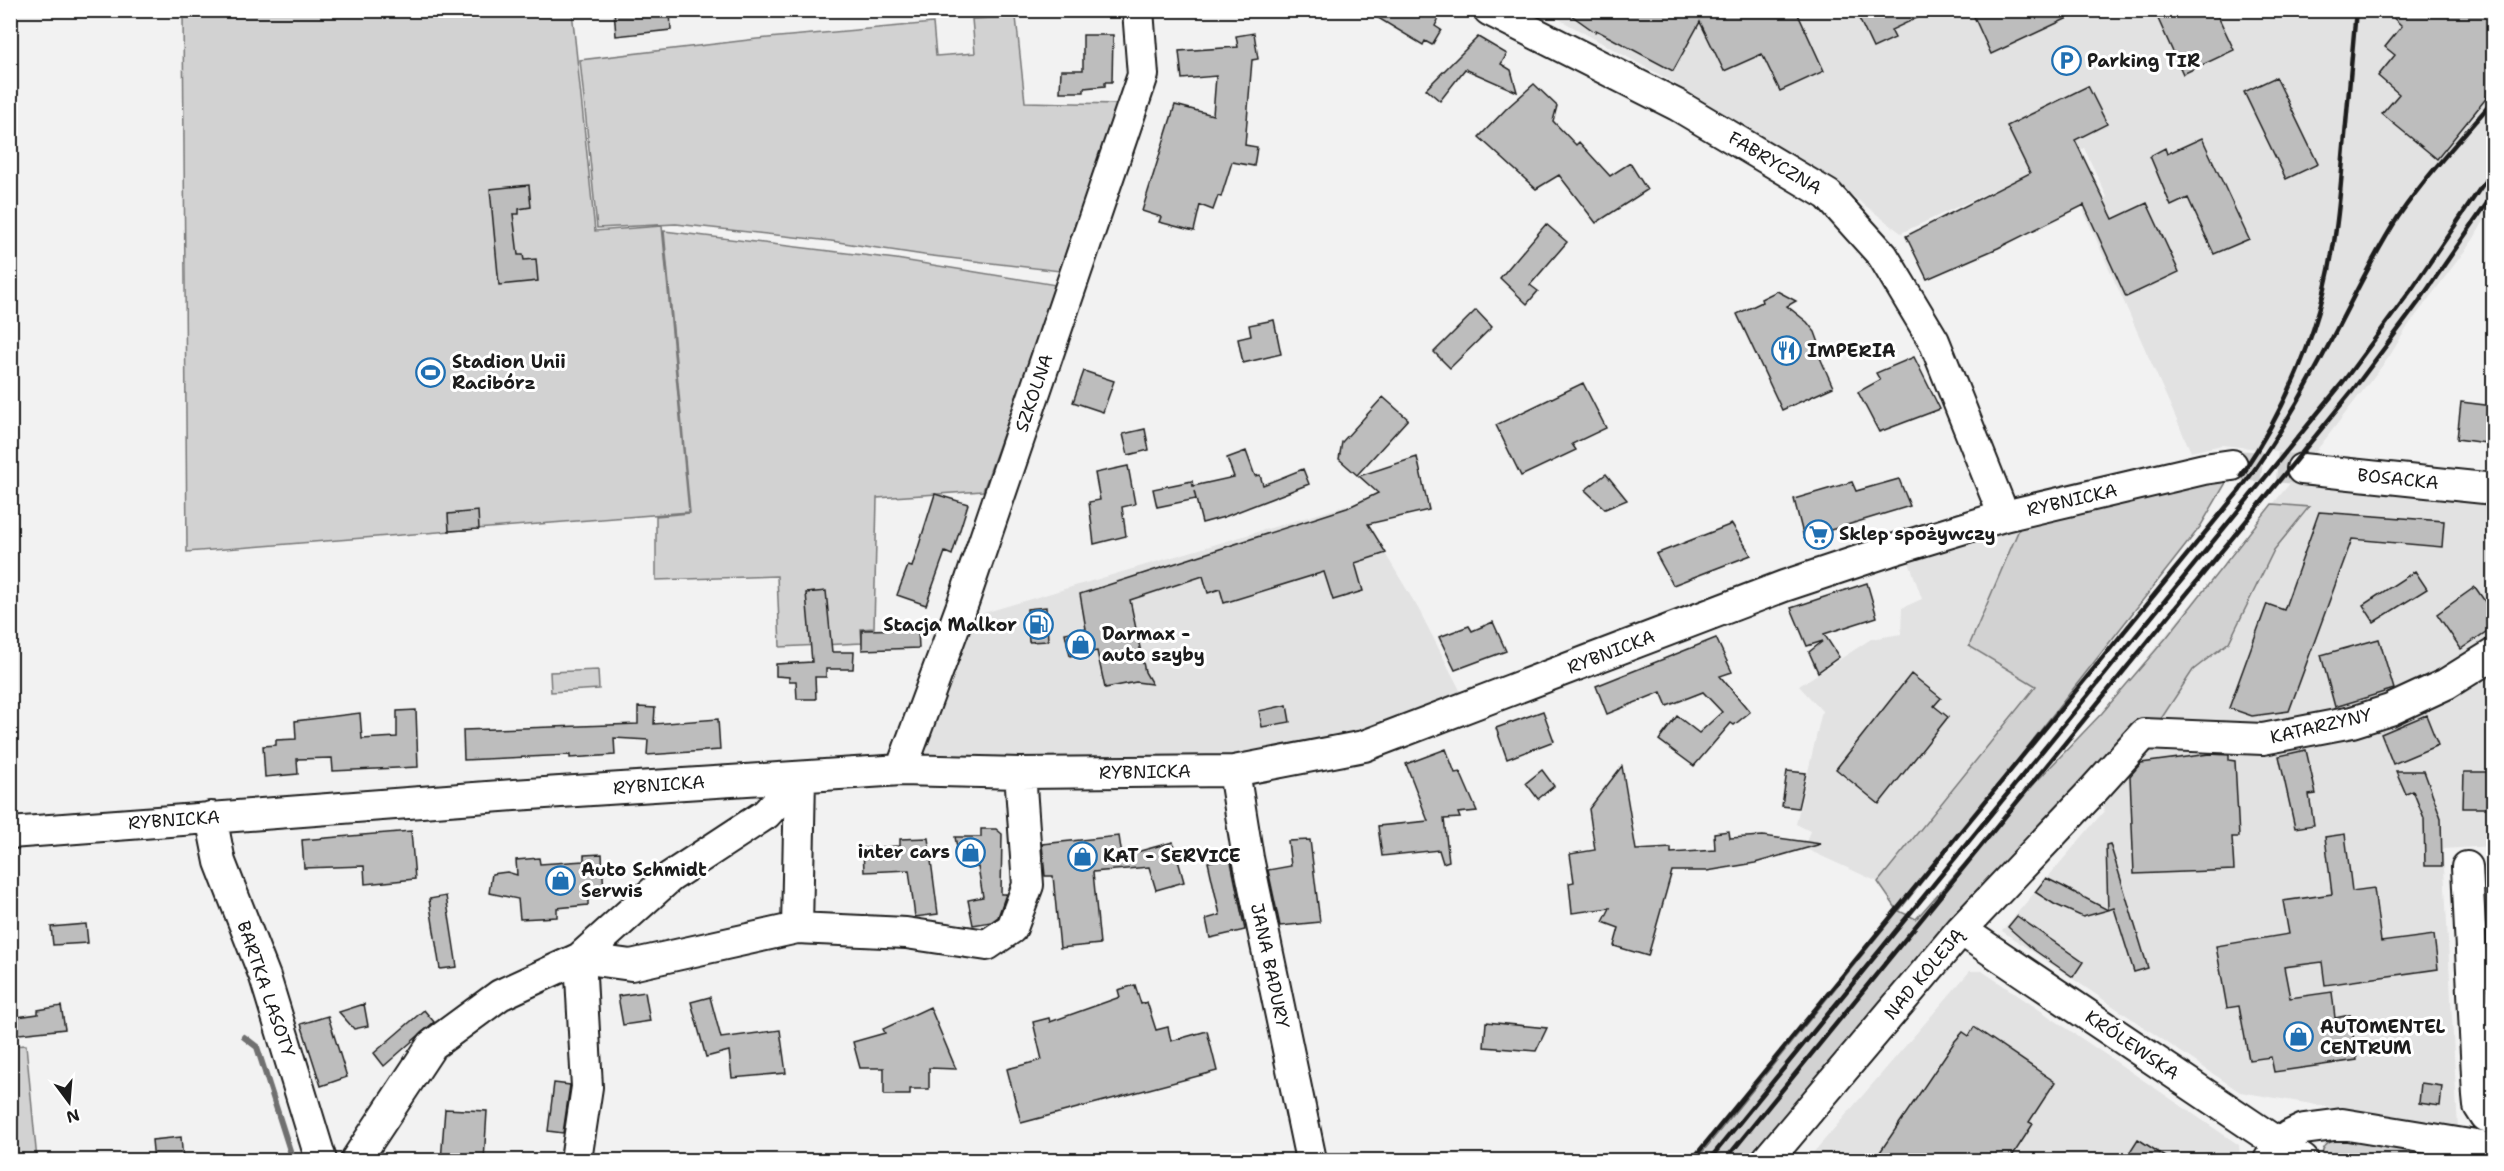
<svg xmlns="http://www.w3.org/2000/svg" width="2504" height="1171" font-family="'Shantell Sans',sans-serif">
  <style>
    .built { fill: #e2e2e2 }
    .green { fill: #d2d2d2; stroke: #777; stroke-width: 1.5 }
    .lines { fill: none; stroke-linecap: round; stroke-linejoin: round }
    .stream { stroke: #707070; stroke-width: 6 }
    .building { fill: #bdbdbd; stroke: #1c1c1c; stroke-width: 1.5 }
    .minor-tunnel { stroke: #d2d2d2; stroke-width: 30; stroke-dasharray: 30 15; stroke-linecap: butt }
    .minor-casing { stroke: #1c1c1c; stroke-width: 34 }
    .minor { stroke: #fff; stroke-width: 30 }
    .rail { stroke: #1c1c1c; stroke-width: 4.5 }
    .labels { text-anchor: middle; stroke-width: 6; stroke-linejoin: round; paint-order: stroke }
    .poi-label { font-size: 18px; font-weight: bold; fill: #1c1c1c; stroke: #fff; text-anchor: start }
    .street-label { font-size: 18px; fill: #1c1c1c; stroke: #fff }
  </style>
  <rect width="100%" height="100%" fill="#f2f2f2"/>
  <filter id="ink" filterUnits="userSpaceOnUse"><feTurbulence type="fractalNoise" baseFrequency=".0167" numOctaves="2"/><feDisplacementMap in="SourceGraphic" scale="12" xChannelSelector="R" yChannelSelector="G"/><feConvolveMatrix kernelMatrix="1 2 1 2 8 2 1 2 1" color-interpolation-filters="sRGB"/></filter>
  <g filter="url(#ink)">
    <!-- built -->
    <path class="built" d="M1544 11H2493V205L2473 240 2408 326 2389 357 2313 455 2222 445 2191 452 2083 210 2107 197 2084 148 1901 233 1841 187 1669 80Z
      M2291 482 2493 503V641L2402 694 2281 725H2157L2102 713Z
      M1355 503 1419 610 1464 698 1358 738 1232 765 915 761 970 617Z
      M2020 527 1969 646 2037 686 1878 882 1804 848 1810 831 1796 824 1822 711 1799 686 1871 639 1901 634 1902 608 1922 599 1908 559Z
      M2493 665V846L2443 849 2458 1129 2240 1092 2002 931 2104 811 2101 793 2148 744 2252 747Z
      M1970 971H1982L2239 1145 2240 1160H1807Z"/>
    <!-- green -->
    <path class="green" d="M183 11H572L595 231 662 226 689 512 187 552Z
      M1016 17 1025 102 1118 104 1093 187 1060 271 924 255 831 241 676 224 597 228 580 60 757 39 933 23 936 56 975 53 972 19Z
      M664 231 896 259 1056 285 983 491 877 498 874 628 861 629 862 643 780 647 777 576 656 580V516L690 513Z
      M2231 474 2200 527 1899 911 1916 919 2036 782 2102 713 2167 637 2272 504 2309 507 2274 550 2229 642 2193 670 2157 725 1758 1160H1696L1898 911 1878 882 2036 686 1969 646 2020 527Z
      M598 670 599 689 551 692 550 672Z
      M26 1045 37 1160H11V1046Z
      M2338 1138 2476 1160H2324C2319 1148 2327 1143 2338 1138Z"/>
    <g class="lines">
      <!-- stream -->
      <path class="stream" d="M244 1037 257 1047 293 1160"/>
    </g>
    <!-- building -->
    <path class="building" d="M614 10H670L671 30 616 36Z
      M1365 10H1425L1439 18 1435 26 1441 30 1432 45 1425 41 1423 45Z
      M1564 10H1796L1824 71 1780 91 1762 54 1724 71 1700 22 1673 71 1596 30 1595 32Z
      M1855 10H1934L1891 30 1895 38 1873 48Z
      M1971 10H2085L1991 54Z
      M2154 10H2215L2234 50 2183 74Z
      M2385 10H2493V90L2437 159 2382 114 2399 94 2378 76 2395 55 2385 47 2402 26Z
      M1254 33 1258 59 1252 60 1245 145 1257 147 1254 166 1232 162 1221 197 1218 196 1213 210 1200 205 1194 231 1159 222 1161 217 1142 211 1175 105 1213 115 1216 76 1182 79 1179 51 1238 47 1236 36Z
      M1083 35H1113L1112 82H1105V86L1084 88V92H1060L1061 70H1083Z
      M1478 37 1507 54 1501 64 1511 70 1517 92 1465 69 1440 101 1426 89Z
      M2276 77 2318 164 2286 179 2244 92Z
      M1534 84 1557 106 1553 121 1576 145 1579 142 1610 176 1630 163 1647 190 1596 223 1559 175 1536 189 1479 137 1507 108Z
      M2088 86 2107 124 2075 140 2113 219 2147 203 2179 272 2126 297 2084 205 1998 248 1927 279 1906 236 2030 173 2007 126Z
      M2202 138 2249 239 2214 254 2188 198 2171 206 2150 156 2165 148 2167 154Z
      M529 185 531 207 519 209V214H513L518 255H523L524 260 536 259 538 281 499 285 490 189Z
      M1546 224 1567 242 1530 285 1538 291 1527 304 1500 278Z
      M1777 291 1796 301 1787 306 1807 322 1815 332 1819 343 1818 353 1833 387 1782 410 1737 314 1762 302 1761 299Z
      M1476 310 1492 327 1450 368 1434 352Z
      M1274 320 1281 354 1243 363 1238 339 1251 336 1249 325Z
      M1914 357 1940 409 1879 432 1858 392 1880 380 1876 373Z
      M1084 371 1114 381 1103 412 1073 402Z
      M1583 383 1606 428 1572 444 1576 450 1521 476 1496 425Z
      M1383 397 1408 419 1357 475 1339 459 1342 442Z
      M2461 402 2493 406V444L2457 439Z
      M1145 429 1149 450 1128 455 1123 434Z
      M1246 451 1255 476 1260 475 1263 485 1303 469 1309 484 1224 517 1202 523 1194 491 1196 499 1157 507 1153 489 1192 481 1193 486 1234 477 1227 458Z
      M1417 457 1429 510 1368 524 1386 553 1355 563 1363 591 1333 600 1324 572 1224 603 1220 589 1208 593 1203 576 1130 600 1145 672 1152 684 1136 682 1105 688 1097 651 1070 656 1065 633 1086 629 1080 594 1347 508 1378 493 1359 476Z
      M1128 466 1135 504 1122 507 1126 536 1094 544 1089 502 1100 500 1095 473Z
      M1606 474 1627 500 1605 509 1585 490Z
      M1899 479 1910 506 1804 538 1794 499 1852 482 1856 491Z
      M935 494 968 504 952 555 945 552 926 605 897 595 908 566 912 567Z
      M478 511 479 529 449 531 448 514Z
      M2319 512 2444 521 2442 547 2352 539 2289 711 2252 716 2229 708 2267 604 2284 610Z
      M1732 524 1751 555 1673 585 1656 554Z
      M2415 571 2427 589 2374 622 2363 605Z
      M1867 583 1877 617 1824 634 1839 657 1818 672 1809 652 1823 641 1807 646 1791 608Z
      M2475 587 2493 613V627L2461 649 2437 614Z
      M826 591 832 652H854L853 669H826V677H815L816 699H797L796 681H789V677L776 676V664L812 662 806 593Z
      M1046 607 1048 641 1029 642 1027 609Z
      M1493 622 1506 651 1455 670 1439 637 1469 626 1472 631Z
      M918 629 919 648 862 650V630Z
      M1716 638 1732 672 1720 676 1750 712 1734 725 1731 723 1694 766 1659 740 1677 716 1699 733 1722 712 1703 692 1667 706 1661 692 1607 714 1596 686Z
      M2379 639 2394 689 2335 707 2321 655Z
      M1911 674 1941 698 1934 706 1948 717 1879 804 1836 769Z
      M1287 705 1290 722 1262 727 1259 711Z
      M638 707 655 708 654 724 718 719 720 750 647 755 648 740 614 738 615 755 570 758V755L464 760 463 730 638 724Z
      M416 710 418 767 333 771 332 758 297 759 298 774 265 777 263 746 276 745V740L296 739 295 721 360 713 362 739 397 737V711Z
      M1543 711 1554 741 1507 759 1496 728Z
      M2426 715 2438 745 2393 764 2381 734Z
      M1446 749 1455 773 1460 772 1477 811 1458 813 1460 818 1444 819 1449 861 1443 863 1439 850 1382 856 1378 826 1428 821 1406 764Z
      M2306 750 2316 794 2309 795 2314 825 2295 828 2279 756Z
      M2209 754 2229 755V760L2235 761 2239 837H2232L2234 870 2134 874 2130 776 2141 763Z
      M1622 766 1636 850 1671 848V853L1715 850 1714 833 1729 831 1730 838 1763 836 1821 844 1755 863 1707 871H1672L1648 956 1614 946 1619 928 1603 922 1610 908 1572 913 1569 883 1574 882 1570 854 1595 850 1589 809Z
      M1542 770 1554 786 1538 799 1526 783Z
      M1787 771 1806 773 1798 808 1782 806Z
      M2396 771H2424L2441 818 2442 866H2425L2424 818 2413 791 2406 794Z
      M2464 772H2493V808H2463Z
      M981 829H996L1002 834 1001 894H1006L998 917 991 922 973 925 968 900 983 897 978 867H961L955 837H981Z
      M411 831 415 879 365 884 364 866 304 868 302 840Z
      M2345 834 2352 891 2374 888 2381 942 2434 935 2438 969 2325 985 2322 962 2284 967 2290 998 2332 992 2335 1018 2350 1015 2357 1060 2274 1072 2271 1057 2249 1060 2239 1006 2227 1008 2216 946 2289 934 2283 901 2332 894 2325 837Z
      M1119 836 1122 856 1173 842 1184 882 1156 890 1149 867 1093 872 1100 944 1060 948 1053 876H1045L1042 844Z
      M928 838 938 914 915 917 909 870 864 872 863 848 900 846V839Z
      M1310 840 1320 922 1280 926 1268 870 1291 866 1288 841Z
      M2110 844 2148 968 2134 972 2114 908 2108 910 2106 845Z
      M602 854 604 896 588 897V905L557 908V917L520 919 518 899 489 893 492 874 507 872 517 875 516 860 539 858 540 864 584 861V855Z
      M1230 857 1245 930 1210 938 1206 919 1220 915 1208 862Z
      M2046 878 2062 886 2108 910 2083 917 2054 904 2035 892Z
      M446 896 457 967 440 969 429 899Z
      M2017 916 2083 962 2073 977 2034 950 2008 927Z
      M86 924 88 943 53 945 51 927Z
      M1135 985 1141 1004 1147 1002 1156 1030 1168 1027 1171 1041 1207 1031 1217 1071 1021 1123 1007 1069 1042 1060 1033 1022 1049 1018 1050 1022 1120 997 1118 990Z
      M645 992 650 1021 623 1025 618 996Z
      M710 997 721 1038 780 1030 786 1073 732 1078 729 1051 706 1057 691 1002Z
      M364 1004 368 1026 354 1029 339 1012Z
      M61 1006 65 1029 10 1035V1018L38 1014V1010Z
      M930 1007 956 1069 929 1068V1089H910V1095H884V1068H860L853 1042 885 1033 883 1029Z
      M424 1010 434 1022 384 1066 374 1053Z
      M328 1016 347 1077 321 1086 301 1024Z
      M1486 1022 1547 1028 1536 1051 1484 1047Z
      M1974 1027 2055 1082 2029 1122 2033 1124 2009 1161H1874L1955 1041 1963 1032 1969 1036Z
      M554 1083 570 1085 563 1133 548 1131Z
      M2421 1083 2442 1086 2440 1106 2419 1103Z
      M445 1109 487 1111 484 1161H441Z
      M181 1137 183 1161H154L152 1140Z
      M2138 1139 2172 1161H2124Z"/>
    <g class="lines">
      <!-- minor-tunnel -->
      <path class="minor-tunnel" d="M2232 465 2302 469"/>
      <defs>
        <path id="minor" d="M1489 10 1677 105 1828 195 1883 256 1934 341 2004 516
          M2302 469 2494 489
          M901 770 964 600 1143 75 1138 10
          M1234 771 1248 858 1311 1160
          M211 817 220 862 265 977 321 1160
          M10 833 514 795 901 770 1020 773 1234 771 1364 746 1784 586 1889 551 2004 516 2204 469 2232 465
          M2467 867 2478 1096 2479 1106 2486 1117
          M797 928 800 777
          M1961 930 2303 1160
          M356 1160 432 1045 500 995 580 958 670 877 766 814 800 777
          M576 1160 587 1087 580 958 631 965 797 928 906 933 987 945 1012 928 1028 885 1020 773
          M1767 1160 1961 930 2089 795 2144 734 2263 739 2352 722 2390 710 2446 684 2494 654
          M2269 1160 2279 1144 2289 1136 2304 1129 2342 1124 2494 1149"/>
      </defs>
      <!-- minor casing -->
      <use href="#minor" class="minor-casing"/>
      <!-- minor -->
      <use href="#minor" class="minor"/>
      <!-- rail -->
      <path class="rail" d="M2241 475C2287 407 2320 329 2333 248 2339 215 2341 181 2344 147 2348 102 2352 56 2356 10
        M1692 1160 2240 490C2267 453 2292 414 2313 374 2342 322 2366 267 2398 217 2426 176 2461 138 2494 100
        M1709 1160 2343 382 2411 290 2494 168
        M1725 1160 2353 390 2418 303 2494 193"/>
    </g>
  </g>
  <!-- icons -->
  <defs>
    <symbol id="parking-ring" viewBox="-11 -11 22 22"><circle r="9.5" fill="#fff" stroke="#1f6fb2" stroke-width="1.5"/><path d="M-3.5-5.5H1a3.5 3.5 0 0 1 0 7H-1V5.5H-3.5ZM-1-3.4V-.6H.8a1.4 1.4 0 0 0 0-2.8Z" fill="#1f6fb2"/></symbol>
    <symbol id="restaurant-ring" viewBox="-11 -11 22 22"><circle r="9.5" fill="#fff" stroke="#1f6fb2" stroke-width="1.5"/><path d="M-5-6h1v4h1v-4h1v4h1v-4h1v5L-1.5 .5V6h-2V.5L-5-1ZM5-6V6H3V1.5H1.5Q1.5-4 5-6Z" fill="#1f6fb2"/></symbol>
    <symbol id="stadium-ring" viewBox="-11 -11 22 22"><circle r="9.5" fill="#fff" stroke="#1f6fb2" stroke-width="1.5"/><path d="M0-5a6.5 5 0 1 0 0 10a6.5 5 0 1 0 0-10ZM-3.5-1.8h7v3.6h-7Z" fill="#1f6fb2"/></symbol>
    <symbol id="supermarket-ring" viewBox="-11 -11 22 22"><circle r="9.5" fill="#fff" stroke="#1f6fb2" stroke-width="1.5"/><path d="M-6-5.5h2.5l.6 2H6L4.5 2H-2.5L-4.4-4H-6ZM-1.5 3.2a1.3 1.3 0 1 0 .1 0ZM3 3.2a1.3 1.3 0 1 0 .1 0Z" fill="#1f6fb2"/></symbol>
    <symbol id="fuel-ring" viewBox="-11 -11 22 22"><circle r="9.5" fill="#fff" stroke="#1f6fb2" stroke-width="1.5"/><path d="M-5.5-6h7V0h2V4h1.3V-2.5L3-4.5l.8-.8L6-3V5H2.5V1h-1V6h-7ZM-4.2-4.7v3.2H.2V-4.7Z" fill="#1f6fb2"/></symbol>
    <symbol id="shop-ring" viewBox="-11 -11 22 22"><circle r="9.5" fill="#fff" stroke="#1f6fb2" stroke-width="1.5"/><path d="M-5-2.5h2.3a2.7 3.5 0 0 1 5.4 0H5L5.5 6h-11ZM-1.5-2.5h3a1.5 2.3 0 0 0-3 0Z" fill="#1f6fb2"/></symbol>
  </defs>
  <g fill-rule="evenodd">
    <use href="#parking-ring" x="2050" y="44" width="33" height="33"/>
    <use href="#restaurant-ring" x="1770" y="334" width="33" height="33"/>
    <use href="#stadium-ring" x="414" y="356" width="33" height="33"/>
    <use href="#supermarket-ring" x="1802" y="518" width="33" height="33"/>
    <use href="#fuel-ring" x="1022" y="608" width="33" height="33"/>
    <use href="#shop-ring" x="1064" y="628" width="33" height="33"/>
    <use href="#shop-ring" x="954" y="836" width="33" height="33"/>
    <use href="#shop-ring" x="1066" y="840" width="33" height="33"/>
    <use href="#shop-ring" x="544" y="864" width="33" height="33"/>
    <use href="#shop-ring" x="2282" y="1020" width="33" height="33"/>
  </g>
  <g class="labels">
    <!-- poi labels -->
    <g class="poi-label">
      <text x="2087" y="67">Parking TIR</text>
      <text x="1807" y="357">IMPERIA</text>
      <text x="452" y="368">Stadion Unii<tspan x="452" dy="21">Racibórz</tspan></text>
      <text x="1839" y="540">Sklep spożywczy</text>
      <text x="1017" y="631" text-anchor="end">Stacja Malkor</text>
      <text x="1102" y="640">Darmax -<tspan x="1102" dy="21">auto szyby</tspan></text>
      <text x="950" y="858" text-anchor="end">inter cars</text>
      <text x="1103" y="862">KAT - SERVICE</text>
      <text x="581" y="876">Auto Schmidt<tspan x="581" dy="21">Serwis</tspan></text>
      <text x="2320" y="1033">AUTOMENTEL<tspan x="2320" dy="21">CENTRUM</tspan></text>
    </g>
    <!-- street labels -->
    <g class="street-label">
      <text transform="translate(1775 163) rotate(31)" y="6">FABRYCZNA</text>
      <text transform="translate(1034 393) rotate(-71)" y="6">SZKOLNA</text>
      <text transform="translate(2398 479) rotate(6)" y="6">BOSACKA</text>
      <text transform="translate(2072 500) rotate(-13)" y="6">RYBNICKA</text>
      <text transform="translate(1611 652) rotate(-21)" y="6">RYBNICKA</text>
      <text transform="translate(2321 726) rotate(-13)" y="6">KATARZYNY</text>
      <text transform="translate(1145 772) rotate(-1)" y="6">RYBNICKA</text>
      <text transform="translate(659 785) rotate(-4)" y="6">RYBNICKA</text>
      <text transform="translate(174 820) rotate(-4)" y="6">RYBNICKA</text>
      <text transform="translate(1270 966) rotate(78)" y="6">JANA BADURY</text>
      <text transform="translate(1924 974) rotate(-50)" y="6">NAD KOLEJĄ</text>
      <text transform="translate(266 989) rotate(71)" y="6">BARTKA LASOTY</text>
      <text transform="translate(2132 1045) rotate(34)" y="6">KRÓLEWSKA</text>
    </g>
  </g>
  <!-- margin -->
  <rect width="2504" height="1171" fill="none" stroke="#fff" stroke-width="36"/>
  <rect x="18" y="18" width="2468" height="1135" fill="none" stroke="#1c1c1c" stroke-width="2" filter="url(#ink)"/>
  <!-- north arrow -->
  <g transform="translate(69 1102) rotate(164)" stroke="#ffffff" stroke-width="4.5" paint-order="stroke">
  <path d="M0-4.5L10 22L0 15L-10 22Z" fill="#1c1c1c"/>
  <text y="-9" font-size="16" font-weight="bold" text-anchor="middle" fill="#1c1c1c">N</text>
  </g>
</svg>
